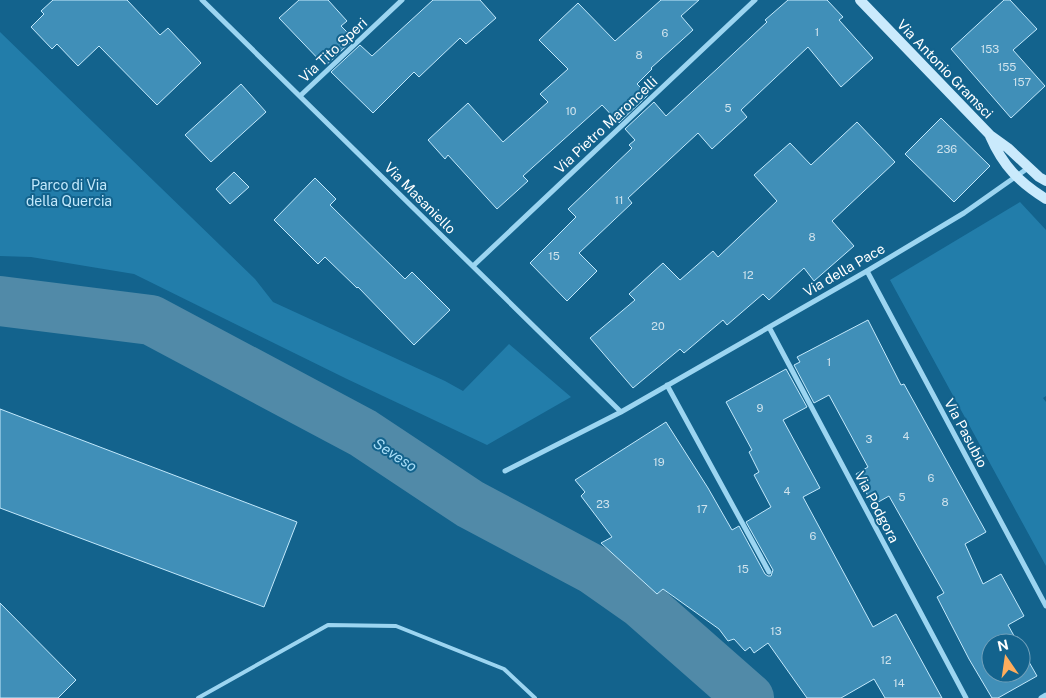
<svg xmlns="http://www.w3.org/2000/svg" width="1046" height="698" font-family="'Public Sans',sans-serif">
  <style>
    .green { fill: #227daa }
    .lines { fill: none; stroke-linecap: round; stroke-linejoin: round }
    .river { stroke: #518aa8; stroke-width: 50 }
    .building { fill: #408fb8; stroke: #c3e9fc }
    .lane { stroke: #9cd5f1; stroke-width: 4 }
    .street { stroke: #9cd5f1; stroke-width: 5 }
    .secondary { stroke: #caeafc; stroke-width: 10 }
    .labels { text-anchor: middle; stroke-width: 4; stroke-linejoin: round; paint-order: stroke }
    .number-label { font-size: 11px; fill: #cfe3ed }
    .street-label { font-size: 14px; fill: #fff; stroke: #13638d }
    .park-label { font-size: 14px; fill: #c3e9fc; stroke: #13638d }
    .water-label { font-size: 15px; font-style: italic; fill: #a8def8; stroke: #13638d }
  </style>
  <rect width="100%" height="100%" fill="#13638d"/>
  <!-- green -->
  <path class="green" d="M0 32 255 279 273 302 445 381 463 391 509 344 571 397 487 445 347 379 134 274 31 257 0 256Z
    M1020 202 1046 230V396L1043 398 1046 402V566L890 280Z"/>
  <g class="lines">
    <!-- river -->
    <path class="river" d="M0 301 151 320 363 433 470 504 594 570 641 603 749 698"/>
  </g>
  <!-- building -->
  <path class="building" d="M53 0H127L160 35 168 28 201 63 157 105 99 46 78 66 57 44 52 49 31 27 44 14 41 11Z
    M299 0H328L347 21 341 26 354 39 325 66 279 18Z
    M433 0H480L496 18 466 44 460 38 419 77 414 72 373 113 331 72 360 45 372 56Z
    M661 0H699L681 16 693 30 651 68 652 69 637 84 648 95 619 123 602 105 523 176 528 181 497 209 448 155 445 159 428 140 468 103 503 142 548 102 540 94 568 69 539 40 578 3 615 41Z
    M788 0H827L843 17 839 20 873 58 841 87 808 47 741 110 747 117 712 149 698 133 628 198 632 203 579 253 597 271 567 301 530 263 576 217 568 209 632 148 629 145 635 140 625 129 654 102 666 116 718 68 767 22 765 20Z
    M1004 0H1010L1037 29 1013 50 1045 86 1011 118 951 49Z
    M241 84 266 112 211 162 185 135Z
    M941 118 990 166 954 202 905 154Z
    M857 122 895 162 832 221 854 246 814 281 804 268 769 300 763 294 727 325 723 320 684 353 680 349 633 388 590 338 635 300 629 294 663 263 680 280 713 251 718 257 777 201 754 175 790 143 811 165Z
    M234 172 249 187 230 204 216 189Z
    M315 178 336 199 330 205 405 279 412 272 450 310 414 345 358 287 357 288 325 257 318 264 274 220Z
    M868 320 901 385 904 384 986 532 965 544 983 584 1001 574 1024 616 1008 625 1018 643H991V673H1021V648L1037 676 998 698H992L969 659 937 597 944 593 889 496 873 505 856 474 868 467 829 395 814 403 794 365 800 362 797 357Z
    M786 369 807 407 783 420 820 488 803 497 873 627 896 614 942 698H885L874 679 841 698H807L768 643 754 653 750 647 745 651 734 639 728 641 719 629 663 589 657 594 601 543 612 537 581 496 585 492 575 480 666 422 708 488 732 530 739 526 765 574 768 576H771L773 570 746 522 771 507 754 475 759 472 749 452 752 450 726 402Z
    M0 409 297 522 264 607 0 508Z
    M0 603 76 680 58 698H0Z"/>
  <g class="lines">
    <!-- lane -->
    <path class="lane" d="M198 698 328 625 396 626 504 669 535 698"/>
    <!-- street -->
    <path class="street" d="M202 0 621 412
      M300 96 402 0
      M473 266 755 0
      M867 271 1046 606
      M769 327 966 698
      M667 385 769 572
      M505 471 621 412 867 271 964 213 1028 168
      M1041 698 1046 695"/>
    <!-- secondary -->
    <path class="secondary" d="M860 0 990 135 1008 148 1039 177 1046 181
      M990 136C1003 166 1019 182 1046 199"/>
  </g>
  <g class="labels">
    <!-- number labels -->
    <g class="number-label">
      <text x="817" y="36">1</text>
      <text x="665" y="37">6</text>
      <text x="990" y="53">153</text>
      <text x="639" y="59">8</text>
      <text x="1007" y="71">155</text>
      <text x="1022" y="86">157</text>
      <text x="728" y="112">5</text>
      <text x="571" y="115">10</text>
      <text x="947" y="153">236</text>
      <text x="619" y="204">11</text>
      <text x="812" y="241">8</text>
      <text x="554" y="260">15</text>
      <text x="748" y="279">12</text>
      <text x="658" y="330">20</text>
      <text x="829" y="366">1</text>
      <text x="760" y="412">9</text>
      <text x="906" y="440">4</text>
      <text x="869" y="443">3</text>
      <text x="659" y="466">19</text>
      <text x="931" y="482">6</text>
      <text x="787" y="495">4</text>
      <text x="902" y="501">5</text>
      <text x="945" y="506">8</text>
      <text x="603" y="508">23</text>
      <text x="702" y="513">17</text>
      <text x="813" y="540">6</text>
      <text x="743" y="573">15</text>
      <text x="776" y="635">13</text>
      <text x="886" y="664">12</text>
      <text x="899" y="687">14</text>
    </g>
    <!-- street labels -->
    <g class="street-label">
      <text transform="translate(333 50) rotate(-43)" y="5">Via Tito Speri</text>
      <text transform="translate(945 69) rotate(46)" y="5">Via Antonio Gramsci</text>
      <text transform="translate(606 125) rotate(-43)" y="5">Via Pietro Maroncelli</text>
      <text transform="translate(420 198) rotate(45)" y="5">Via Masaniello</text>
      <text transform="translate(844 270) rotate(-30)" y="5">Via della Pace</text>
      <text transform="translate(966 433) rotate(62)" y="5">Via Pasubio</text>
      <text transform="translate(877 507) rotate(62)" y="5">Via Podgora</text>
    </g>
    <!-- park labels -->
    <g class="park-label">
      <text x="69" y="190">Parco di Via<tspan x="69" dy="16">della Quercia</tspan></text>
    </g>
    <!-- water labels -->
    <g class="water-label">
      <text transform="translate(395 455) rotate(33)" y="5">Seveso</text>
    </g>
  </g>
  <!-- north arrow -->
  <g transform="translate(1006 658) rotate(347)"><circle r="24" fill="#13638d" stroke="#71a1bb"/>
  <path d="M0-4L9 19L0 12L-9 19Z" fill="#ffad5c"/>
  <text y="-8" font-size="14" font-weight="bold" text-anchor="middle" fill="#ffffff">N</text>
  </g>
</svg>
